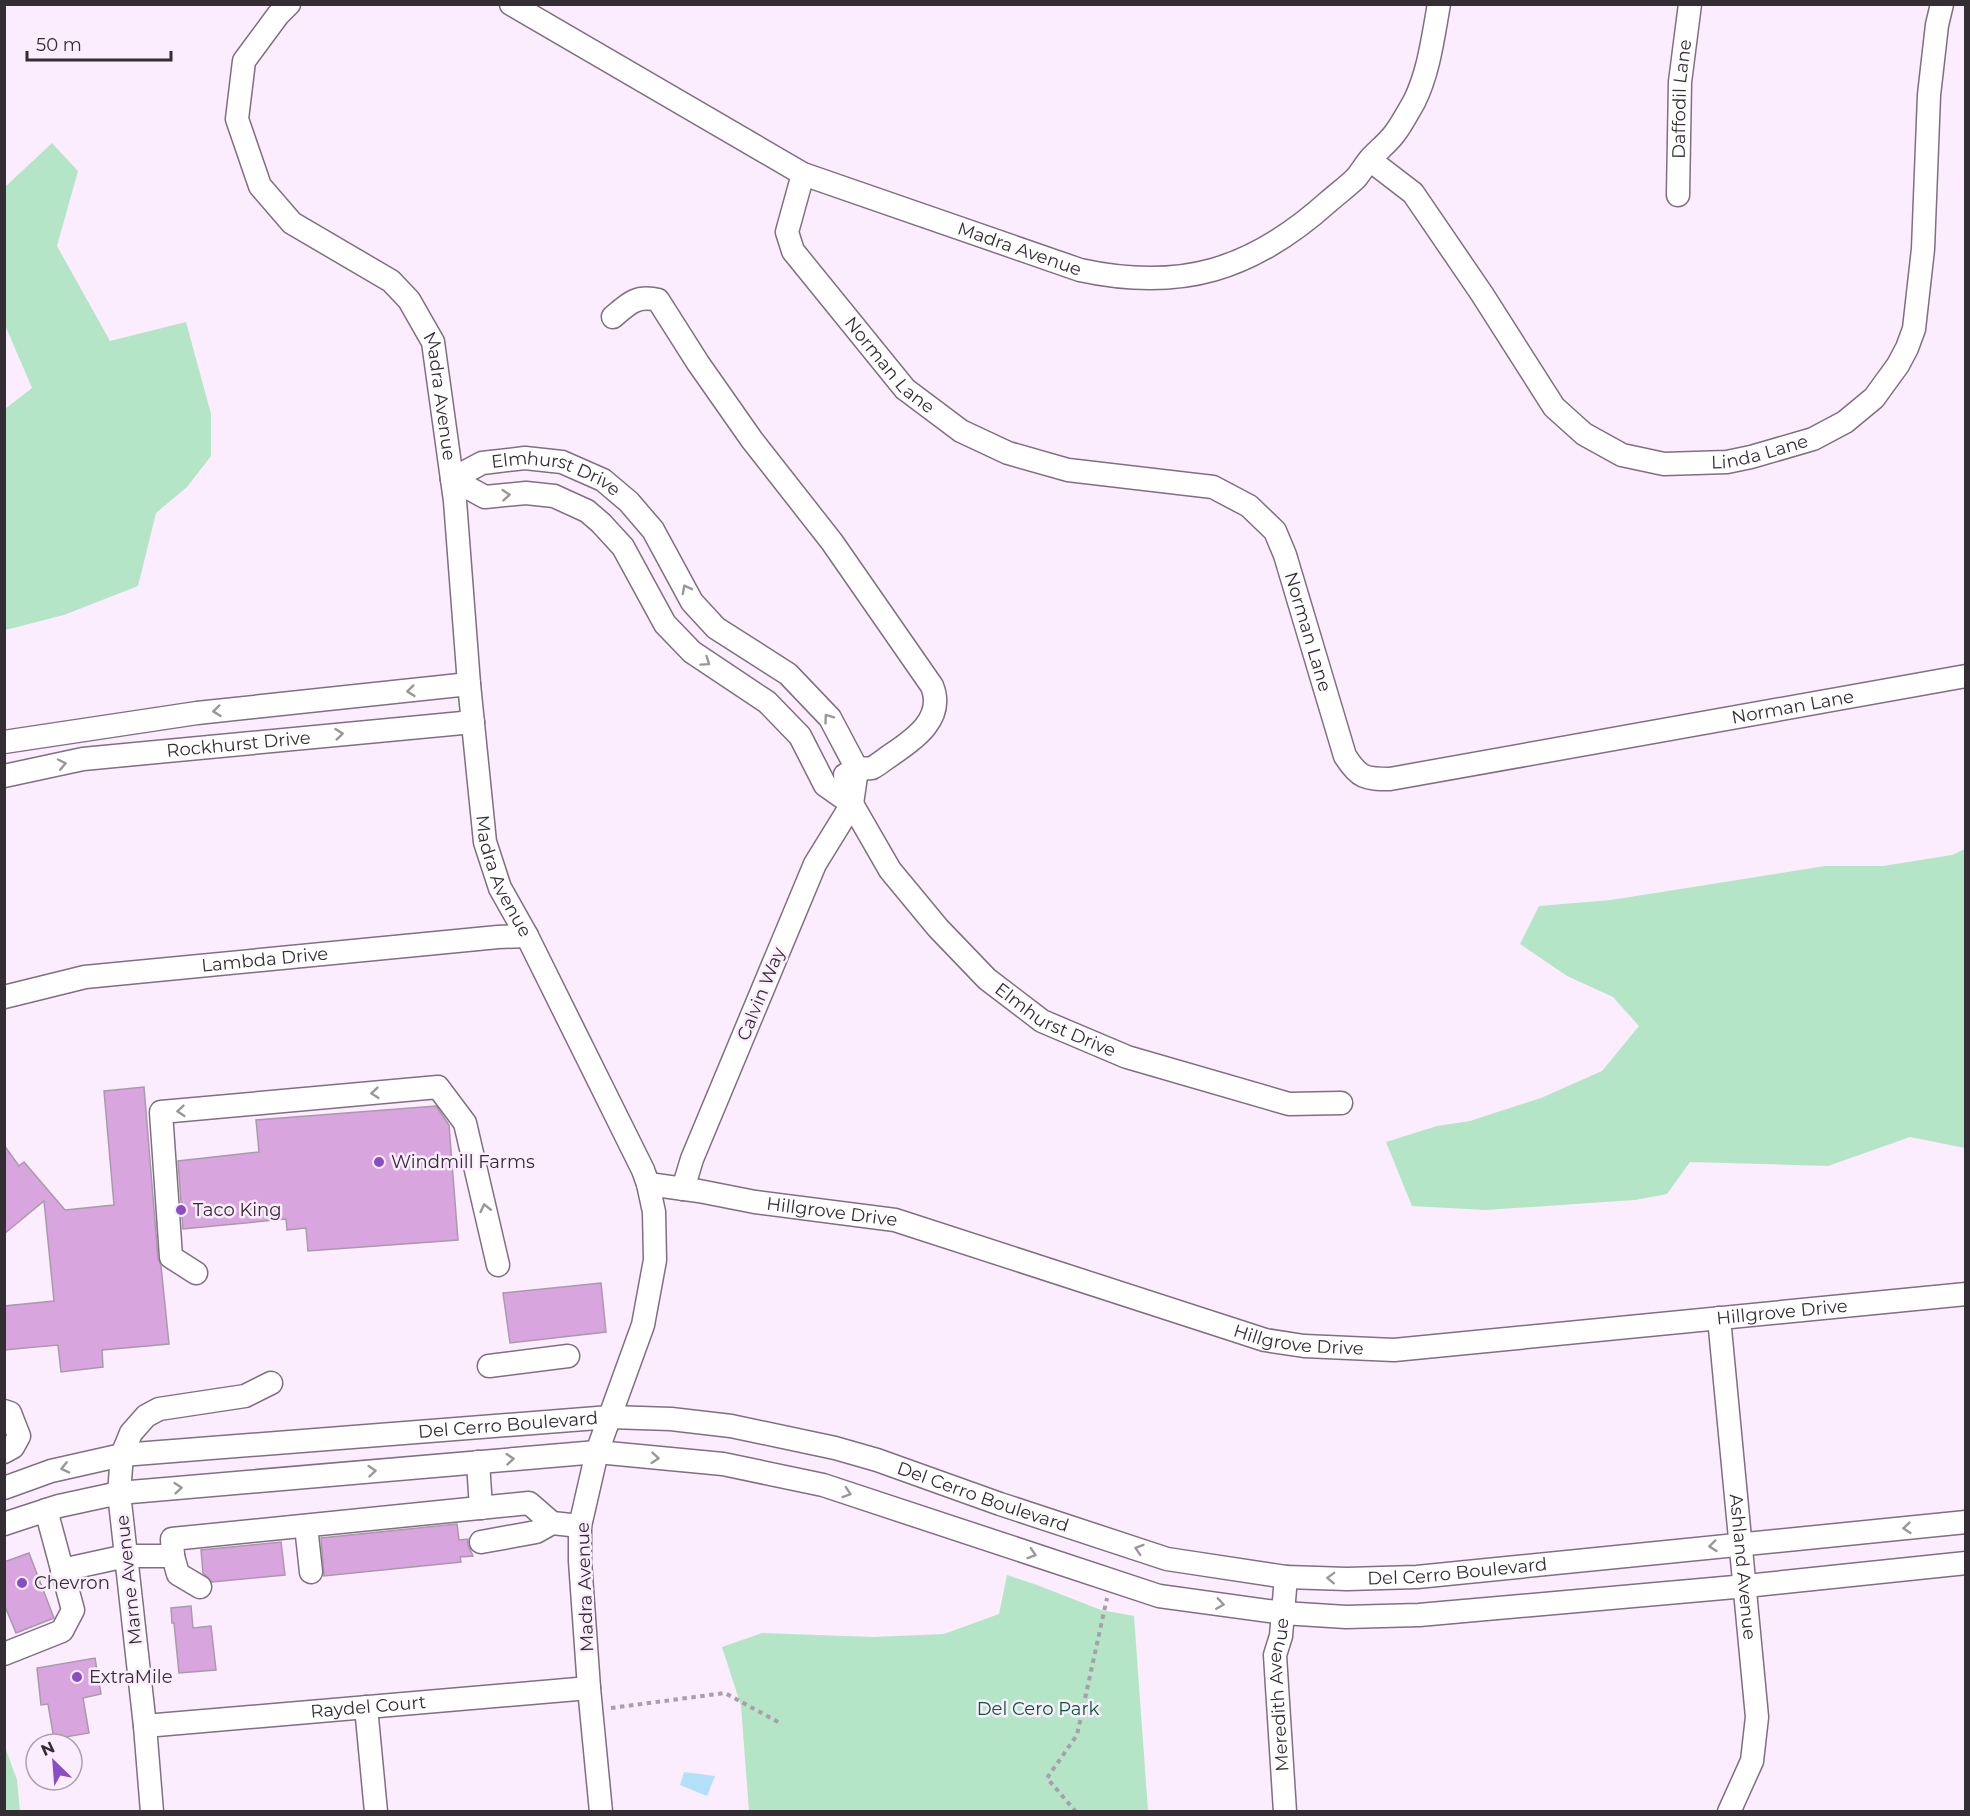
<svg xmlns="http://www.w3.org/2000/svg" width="1970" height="1816" font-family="Montserrat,sans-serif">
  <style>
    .green { fill: #b4e5c6 }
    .water { fill: #b3e0f9 }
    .building { fill: #d9a5de; stroke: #aa99ac; stroke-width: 1.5 }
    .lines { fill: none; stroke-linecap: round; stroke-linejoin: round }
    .minor-casing { stroke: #7f6f81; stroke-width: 25 }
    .path { stroke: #a99eaa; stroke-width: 4; stroke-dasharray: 4.5 4.5; stroke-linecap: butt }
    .minor { stroke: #fff; stroke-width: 22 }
    .oneway { stroke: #9a969a }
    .poi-dot { fill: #8b4dc3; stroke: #fbedfd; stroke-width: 2 }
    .labels { text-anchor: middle; stroke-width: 5; stroke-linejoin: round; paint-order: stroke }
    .street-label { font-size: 18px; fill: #342d34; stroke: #fbedfd }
    .poi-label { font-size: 18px; fill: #342d34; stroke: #fbedfd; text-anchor: start }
    .park-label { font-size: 18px; fill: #005c35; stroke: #fbedfd }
  </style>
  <rect width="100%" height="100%" fill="#fbedfd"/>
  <!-- green -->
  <path class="green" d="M52 143 78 171 57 246 110 341 186 322 211 414V456L187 487 156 513 138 586 64 615 5 630V409L32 388 5 325V187Z
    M1965 849V1148L1910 1137 1828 1166 1690 1162 1667 1194 1635 1200 1485 1210 1412 1206 1386 1142 1437 1126 1470 1121 1541 1098 1602 1071 1639 1026 1613 997 1567 976 1520 944 1539 906 1611 900 1825 866H1883L1952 855Z
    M1007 1575 1037 1585 1101 1610 1134 1616 1148 1811H749L741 1706 722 1647 762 1633 873 1637 944 1634 999 1614Z
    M4 1744 17 1780 20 1811H5Z"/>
  <!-- water -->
  <path class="water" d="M684 1772 715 1776 707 1796 680 1785Z"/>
  <!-- building -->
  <path class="building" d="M144 1087 158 1258 161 1266 169 1344 102 1350 103 1367 61 1372 58 1345 4 1350V1306L54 1301 44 1201 4 1234V1145L19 1166 24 1162 65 1210 114 1205 104 1091Z
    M436 1106 449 1125 458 1240 308 1251 306 1228 287 1230 286 1219 183 1229 178 1161 259 1152 256 1120Z
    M601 1283 606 1332 510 1343 503 1293Z
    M457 1524 459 1540 468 1539V1545L473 1556 460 1557 461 1562 324 1576 321 1538Z
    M281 1542 285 1575 212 1582 203 1573 201 1550Z
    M29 1553 54 1618 16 1633 4 1604V1562Z
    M191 1606 193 1628 211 1626 216 1670 179 1673 174 1623H172L171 1608Z
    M95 1658 101 1694 83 1698 89 1733 54 1739 48 1704 41 1705 37 1668Z"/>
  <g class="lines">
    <defs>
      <g id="minor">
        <path id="s1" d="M289 4 278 15 244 61 237 119 260 186 292 223 391 281 409 300 433 342 455 501 469 684 485 842 500 888 527 936 643 1170 648 1184 654 1212 655 1260 643 1325 597 1452 580 1526V1561L589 1688 601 1812"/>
        <path id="s2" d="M511 4 803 174 1080 270C1181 292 1252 270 1328 202 1337 194 1348 186 1356 178 1361 172 1365 165 1370 159 1378 150 1388 143 1395 133 1402 124 1408 112 1414 102 1429 72 1433 37 1439 4"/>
        <path id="s3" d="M1370 160 1413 193 1482 294 1554 407 1584 434 1622 455 1664 464 1727 462 1751 457 1813 439 1845 422 1874 398 1898 365 1907 348 1914 329 1923 249 1929 95 1937 25 1942 4"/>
        <path id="s4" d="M803 174 787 232 793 251 905 389 961 431 1008 453 1068 470 1213 487 1249 506 1275 531 1285 555 1345 756C1359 778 1365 779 1390 779L1966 676"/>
        <path id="s5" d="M1678 195 1680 82 1690 4"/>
        <path d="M613 317C629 303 637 295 658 300L698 363 752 440 832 542 932 686C945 718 915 739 891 755 885 759 878 765 872 768 867 769 862 768 858 769 853 770 849 773 845 775"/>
        <path id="s6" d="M452 479 485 497 526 493 554 496 587 511 601 523 623 547 665 624 692 652 767 702 800 736 825 785 852 804 890 870 938 928 987 979 1042 1021 1127 1057 1289 1104 1341 1103"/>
        <path id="s7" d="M452 479 482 463 525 458 562 462 603 480 629 502 653 530 692 602 716 628 788 674 830 718 857 769 852 804 815 864 692 1159 683 1189"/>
        <path d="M4 742 197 713 469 684"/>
        <path id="s8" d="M4 776 83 759 473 722"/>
        <path id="s9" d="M4 997 85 977 498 937 527 936"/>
        <path id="s10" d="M648 1184 699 1191 755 1202 895 1220 1265 1340 1304 1346 1394 1350 1966 1294"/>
        <path d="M196 1273 171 1257 161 1112 438 1087 465 1123 498 1265"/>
        <path id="s11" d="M1719 1318 1757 1717 1752 1761 1729 1812"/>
        <path d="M489 1366 568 1356"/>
        <path d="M4 1411 10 1413 19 1436 13 1447 4 1452"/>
        <path d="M478 1462 481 1508"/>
        <path id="s12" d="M4 1488 51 1471 122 1455 610 1417 671 1419 731 1426 835 1448 877 1460 1000 1504 1167 1559 1286 1577 1347 1579 1417 1577 1966 1522"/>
        <path d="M4 1524 59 1506 119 1493 597 1452 723 1464 823 1485 1159 1596 1283 1613 1346 1617 1419 1615 1746 1586 1966 1563"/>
        <path d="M306 1526 311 1572"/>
        <path d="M481 1542 536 1532 552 1523"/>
        <path d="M62 1570 126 1556H173"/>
        <path d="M200 1587 178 1574 173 1556 172 1539 529 1503 552 1523 580 1526"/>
        <path d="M4 1654 62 1631 73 1610 46 1510"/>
        <path d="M366 1707 376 1812"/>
        <path id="s13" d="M145 1726 589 1688"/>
        <path d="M152 1812 145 1726 119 1493 122 1455 131 1433 146 1416 159 1409 245 1396 271 1383"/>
        <path id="s14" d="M1285 1812 1275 1655 1281 1636 1286 1577"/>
      </g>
    </defs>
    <!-- minor casing -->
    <use href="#minor" class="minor-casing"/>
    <!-- path -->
    <path class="path" d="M611 1708 725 1693 780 1723
      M1076 1812 1047 1778 1077 1735 1107 1598"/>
    <!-- minor -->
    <use href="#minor" class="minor"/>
  </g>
  <!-- one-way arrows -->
  <defs><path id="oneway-chevron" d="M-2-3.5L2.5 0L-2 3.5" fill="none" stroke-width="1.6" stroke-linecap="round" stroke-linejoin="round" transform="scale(1.5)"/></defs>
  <g class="oneway">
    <use href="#oneway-chevron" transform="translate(506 495) rotate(-5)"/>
    <use href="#oneway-chevron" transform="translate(686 589) rotate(-118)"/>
    <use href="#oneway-chevron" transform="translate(706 662) rotate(35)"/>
    <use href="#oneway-chevron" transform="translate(411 691) rotate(174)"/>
    <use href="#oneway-chevron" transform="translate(217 711) rotate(174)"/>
    <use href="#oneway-chevron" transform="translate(828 718) rotate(-126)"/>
    <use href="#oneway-chevron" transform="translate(339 734) rotate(-6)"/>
    <use href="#oneway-chevron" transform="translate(62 764) rotate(-12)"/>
    <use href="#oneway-chevron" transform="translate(375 1093) rotate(175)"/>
    <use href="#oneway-chevron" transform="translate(181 1111) rotate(175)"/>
    <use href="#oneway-chevron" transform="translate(485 1208) rotate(-103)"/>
    <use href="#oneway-chevron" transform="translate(655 1458) rotate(5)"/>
    <use href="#oneway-chevron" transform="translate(510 1459) rotate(-5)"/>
    <use href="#oneway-chevron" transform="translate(65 1468) rotate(167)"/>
    <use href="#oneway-chevron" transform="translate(372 1471) rotate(-5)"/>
    <use href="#oneway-chevron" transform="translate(178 1488) rotate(-5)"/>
    <use href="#oneway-chevron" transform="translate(847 1493) rotate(18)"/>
    <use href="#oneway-chevron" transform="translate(1907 1528) rotate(175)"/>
    <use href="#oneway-chevron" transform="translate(1713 1546) rotate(174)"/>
    <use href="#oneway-chevron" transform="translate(1139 1549) rotate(-162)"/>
    <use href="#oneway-chevron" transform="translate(1032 1554) rotate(18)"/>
    <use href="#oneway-chevron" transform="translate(1331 1578) rotate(-178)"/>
    <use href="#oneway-chevron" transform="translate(1220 1604) rotate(8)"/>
  </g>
  <!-- markers -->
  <g class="poi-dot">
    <circle cx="379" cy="1162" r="6"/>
    <circle cx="181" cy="1210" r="6"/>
    <circle cx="22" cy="1583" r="6"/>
    <circle cx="77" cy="1677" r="6"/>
  </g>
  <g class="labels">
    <!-- street labels -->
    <g class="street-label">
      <text dy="6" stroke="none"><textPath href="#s5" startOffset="96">Daffodil Lane</textPath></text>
      <text dy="6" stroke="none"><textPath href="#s2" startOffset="567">Madra Avenue</textPath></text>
      <text dy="6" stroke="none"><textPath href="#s4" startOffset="230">Norman Lane</textPath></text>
      <text dy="6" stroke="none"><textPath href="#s1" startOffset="495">Madra Avenue</textPath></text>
      <text dy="6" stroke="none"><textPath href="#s3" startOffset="534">Linda Lane</textPath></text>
      <text dy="6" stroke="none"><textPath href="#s7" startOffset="111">Elmhurst Drive</textPath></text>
      <text dy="6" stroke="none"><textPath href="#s4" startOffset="771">Norman Lane</textPath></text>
      <text dy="6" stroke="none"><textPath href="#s4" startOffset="1364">Norman Lane</textPath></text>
      <text dy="6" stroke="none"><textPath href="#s8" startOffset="237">Rockhurst Drive</textPath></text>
      <text dy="6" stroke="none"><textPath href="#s1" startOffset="981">Madra Avenue</textPath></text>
      <text dy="6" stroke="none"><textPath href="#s9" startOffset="264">Lambda Drive</textPath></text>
      <text transform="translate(761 994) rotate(-68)" y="6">Calvin Way</text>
      <text dy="6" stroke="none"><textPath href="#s6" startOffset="849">Elmhurst Drive</textPath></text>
      <text dy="6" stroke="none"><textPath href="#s10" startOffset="186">Hillgrove Drive</textPath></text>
      <text dy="6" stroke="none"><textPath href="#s10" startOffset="1158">Hillgrove Drive</textPath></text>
      <text dy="6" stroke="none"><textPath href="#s10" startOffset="672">Hillgrove Drive</textPath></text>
      <text dy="6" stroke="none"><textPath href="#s12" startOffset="510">Del Cerro Boulevard</textPath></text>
      <text dy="6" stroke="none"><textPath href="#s12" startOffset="996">Del Cerro Boulevard</textPath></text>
      <text dy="6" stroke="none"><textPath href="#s11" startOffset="250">Ashland Avenue</textPath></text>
      <text dy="6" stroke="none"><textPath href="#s12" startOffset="1482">Del Cerro Boulevard</textPath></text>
      <text transform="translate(129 1580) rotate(-96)" y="6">Marne Avenue</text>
      <text transform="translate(585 1587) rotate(-92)" y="6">Madra Avenue</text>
      <text dy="6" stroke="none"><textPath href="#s14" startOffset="118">Meredith Avenue</textPath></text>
      <text dy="6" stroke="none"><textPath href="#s13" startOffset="224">Raydel Court</textPath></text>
    </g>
    <!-- poi labels -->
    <g class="poi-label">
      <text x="391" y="1168">Windmill Farms</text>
      <text x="193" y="1216">Taco King</text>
      <text x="34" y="1589">Chevron</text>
      <text x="89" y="1683">ExtraMile</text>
    </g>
    <!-- park labels -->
    <g class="park-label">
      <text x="1038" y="1715">Del Cero Park</text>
    </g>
  </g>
  <!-- border -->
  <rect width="1970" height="1816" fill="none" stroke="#342d34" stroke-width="12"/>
  <!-- north arrow -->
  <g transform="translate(54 1762) rotate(335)"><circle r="28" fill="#fbedfd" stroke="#aba0ad" stroke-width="1.5"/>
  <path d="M0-4.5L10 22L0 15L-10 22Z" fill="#8b4dc3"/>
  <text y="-9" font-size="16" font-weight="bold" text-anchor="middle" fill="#342d34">N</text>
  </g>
  <!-- scale -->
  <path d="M27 51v9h144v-9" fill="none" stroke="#342d34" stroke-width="3"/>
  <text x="36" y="51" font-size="18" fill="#342d34" stroke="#fbedfd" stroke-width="4.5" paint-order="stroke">50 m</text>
</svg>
